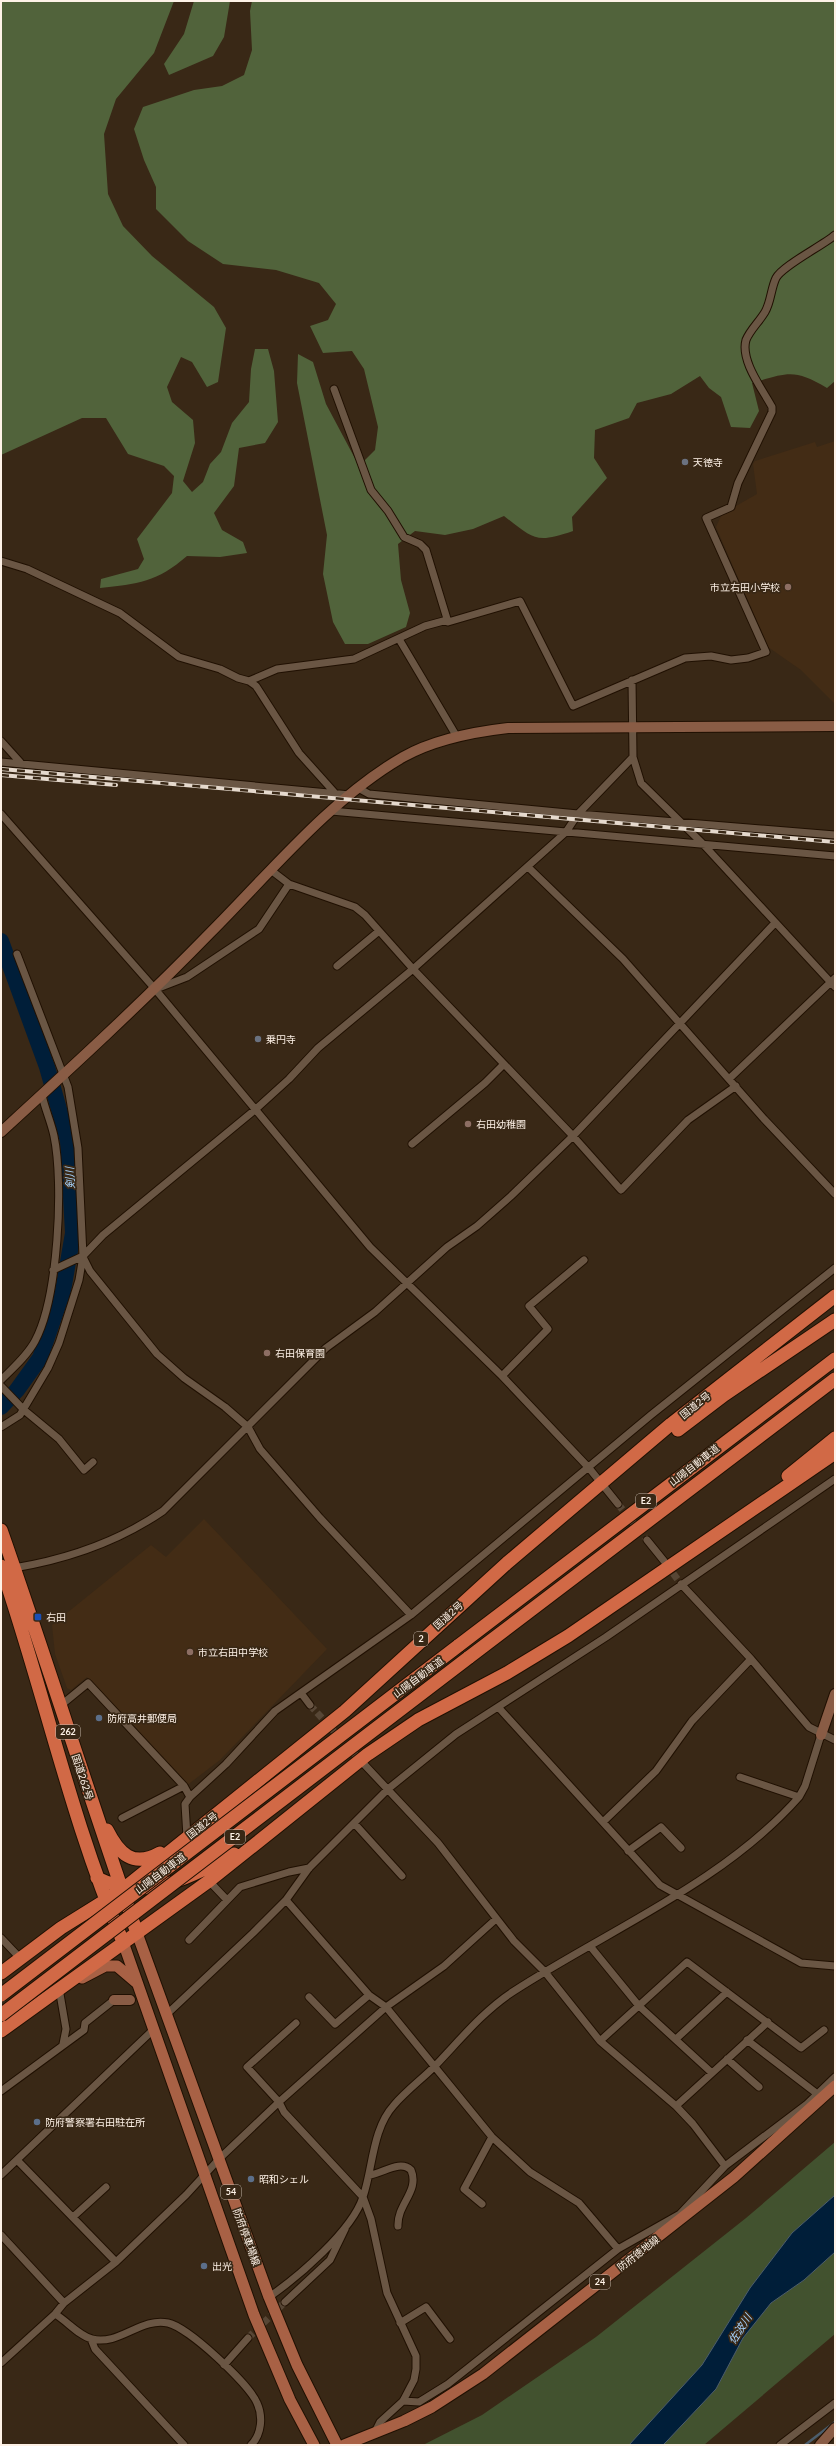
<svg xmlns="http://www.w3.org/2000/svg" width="836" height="2446" font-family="Lato,'Noto Sans JP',sans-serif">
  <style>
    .built { fill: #432c15 }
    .green { fill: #42522f }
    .forest { fill: #51633b }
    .water { fill: #001e39; stroke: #4c5e6d }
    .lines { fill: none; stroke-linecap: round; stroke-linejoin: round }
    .stream { stroke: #4c5e6d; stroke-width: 2.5 }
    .river { stroke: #001e39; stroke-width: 16 }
    .street-tunnel { stroke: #574635; stroke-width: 7; stroke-dasharray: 7 3.5; stroke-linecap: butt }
    .street-casing { stroke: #201002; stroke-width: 9 }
    .secondary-casing { stroke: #201002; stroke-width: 12 }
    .primary-casing { stroke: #201002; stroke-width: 13 }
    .highway-casing { stroke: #201002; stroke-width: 15 }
    .street { stroke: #6a5644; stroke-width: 7 }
    .secondary { stroke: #895c45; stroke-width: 10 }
    .primary { stroke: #a86145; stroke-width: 11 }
    .highway { stroke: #d16946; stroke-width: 13 }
    .rail-casing { stroke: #e5d9cd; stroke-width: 4 }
    .rail { stroke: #392816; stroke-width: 2.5; stroke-dasharray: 8; stroke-linecap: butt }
    .highway-bridge-casing { stroke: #201002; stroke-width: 15; stroke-linecap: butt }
    .highway-bridge { stroke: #d16946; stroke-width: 13 }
    .worship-dot { fill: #6b7280; stroke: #392816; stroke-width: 1.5 }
    .education-dot { fill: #8d6e63; stroke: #392816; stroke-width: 1.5 }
    .transit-dot { fill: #1a4fb4; stroke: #392816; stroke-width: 1.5 }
    .service-dot { fill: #5c6f8a; stroke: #392816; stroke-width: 1.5 }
    .labels { text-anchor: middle; stroke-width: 3.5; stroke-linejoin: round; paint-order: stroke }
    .shield { fill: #392816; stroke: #c3b5a8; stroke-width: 1 }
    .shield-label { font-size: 9px; font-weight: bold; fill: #fef2e7 }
    .poi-label { font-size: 10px; fill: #fef2e7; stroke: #392816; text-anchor: start }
    .street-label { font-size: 10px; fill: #fef2e7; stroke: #392816 }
    .water-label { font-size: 11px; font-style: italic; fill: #a4d1fb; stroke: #392816 }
  </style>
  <rect width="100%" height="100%" fill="#392816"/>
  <!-- built -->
  <path class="built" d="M835 441V704L801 670 768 647 716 527 722 514 757 494 753 464 755 461 815 442 817 447Z
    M204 1519 327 1649 220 1760 186 1786 87 1677 71 1690 67 1688 55 1654 52 1625 151 1545 166 1557Z"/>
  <!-- green -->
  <path class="green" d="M835 2142V2195L792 2233 750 2288 702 2365 629 2445H423L482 2415 596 2337 746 2218Z
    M835 2252V2334L704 2445H663L716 2389 743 2338 771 2303 804 2280Z"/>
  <!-- forest -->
  <path class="forest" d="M1 1H174L154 53 116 99 104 134 108 194 123 226 152 256 214 307 226 328 218 382 207 387 192 362 181 357 167 387 172 402 193 420 195 443 183 481 192 492 203 482 210 464 221 452 232 423 249 402 251 369 255 349H268L274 371 278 422 265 443 239 448 234 486 214 513 222 530 243 542 247 553 220 557 187 556C157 582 138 584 100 588L101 579 138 569 144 559 137 539 172 493 174 476 164 466 128 454 106 418H82L1 455Z
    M194 1H230L224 37 213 56 169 75 164 64 184 34Z
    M252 1H835V381L827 388C794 368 787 373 752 383L759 411 750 428 731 427 721 397 709 388 700 376 671 394 637 403 629 418 595 430 594 458 607 478 572 517 573 531C535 544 534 539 504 516L473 529 445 535 415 531 398 544 401 580 410 613 406 627 368 644H345L333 622 323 574 327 535 297 383 298 354 313 362 326 404 359 466 375 450 378 427 364 369 352 351 323 353 310 326 328 320 336 304 319 283 276 270 223 264 188 241 156 209V187L144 160 134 129 143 107 194 90 222 86 244 75 252 50 250 11Z"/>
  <!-- water -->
  <path class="water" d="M835 2195V2252L804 2280 771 2303 743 2338 716 2389 667 2441 663 2445H629L702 2365 750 2288 792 2233Z"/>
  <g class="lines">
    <!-- stream -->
    <path class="stream" d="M805 2445 835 2422"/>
    <!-- river -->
    <path class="river" d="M1 941 47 1067 68 1141 73 1233 63 1291 40 1358 17 1390 1 1407"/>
    <!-- street-tunnel -->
    <path class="street-tunnel" d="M618 1504 647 1540
      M667 1565 681 1584
      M310 1705 362 1762
      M248 2338 285 2302"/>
    <defs>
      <path id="street" d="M334 389 371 490 388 511 404 537 420 544 426 550 448 622 520 601 573 706 685 658 711 656 731 660 748 658 766 652 706 518 731 507 738 483 772 412V407C763 390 740 361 746 340 750 330 759 322 765 312 771 302 771 288 776 278 782 266 822 246 835 235
        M1 561 27 569 120 613 179 657 220 669 238 678 249 681 277 669 354 659 425 626 447 620
        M399 639 457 737
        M632 680 633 757 641 783 702 843 835 987
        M249 681 256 686 299 753 334 792
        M1 741 20 762
        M1 762 350 795
        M358 788 369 794 578 814 835 835
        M331 811 835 856
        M1 814 155 989 370 1247 502 1376 589 1468 618 1504
        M528 867 623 959 764 1119 835 1194
        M272 871 289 884 355 907 365 915 413 969 573 1136 621 1190 688 1120 736 1086
        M337 966 379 931
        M156 989 187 977 259 929 289 884
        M729 1079 835 978
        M412 1144 485 1083 504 1064
        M83 1257 90 1271 157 1354 184 1378 225 1407 248 1427 260 1449 320 1518 411 1615
        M53 1270 83 1256 103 1235 256 1109 289 1079 318 1048 413 969 566 832 578 814 633 757
        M502 1376 548 1329 529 1306 584 1260
        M1 1380C13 1368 27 1356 35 1341 58 1298 64 1184 54 1136 51 1122 45 1109 42 1095
        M1 1386 24 1410 59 1439 84 1470 93 1462
        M1 1427 20 1415 48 1368 59 1343 79 1280 83 1256 78 1148 68 1087 17 954
        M647 1540 664 1561
        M14 1568C68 1559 118 1542 163 1511L326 1348 375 1312 447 1247 477 1226 511 1196 573 1136 774 924
        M681 1584 751 1659 809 1727 835 1740
        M301 1693 310 1705
        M60 1706 88 1683 184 1786 190 1797
        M499 1708 660 1885 801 1963 835 1966
        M362 1762 438 1843 514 1941 545 1972 600 2041 676 2106 693 2124 725 2166
        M740 1777 799 1797
        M122 1818 184 1786
        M603 1822 656 1771 692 1721 751 1659
        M354 1823 402 1876
        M187 1837 185 1804 190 1797 226 1764 275 1711 411 1615 651 1415 835 1268
        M628 1851 661 1827 681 1848
        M209 1881 227 1900
        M286 1900 369 1995 386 2007 492 2137 530 2172 579 2203 618 2249
        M1 1938 20 1958
        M189 1940 240 1887 289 1872 309 1868
        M590 1946 639 2006 712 2073
        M59 1988 66 2029 63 2044
        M309 1997 335 2024 369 1995
        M166 2015 253 1933 286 1900 309 1868 388 1789 456 1734 606 1637 835 1479
        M296 2023 247 2067 279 2102 284 2112 363 2197 371 2219 387 2293 416 2356V2369L414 2380 403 2401 380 2422 374 2434
        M676 2039 727 1992
        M747 2040 820 2096
        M600 2041 687 1962 801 2048 824 2030
        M727 2059 759 2087
        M1 2091 84 2030 85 2023 114 2000
        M676 2106 768 2022
        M17 2160 116 2262
        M1 2175 153 2030
        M369 2175C382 2174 400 2159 411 2170 420 2191 397 2204 398 2226
        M482 2204 464 2189 492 2137
        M73 2217 106 2187
        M1 2235 64 2303
        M269 2297C298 2277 352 2231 363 2197 373 2168 372 2129 394 2105 406 2091 422 2079 435 2066 460 2040 483 2011 514 1991 608 1930 723 1883 799 1797L805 1786 821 1735
        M285 2302 330 2260 345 2229
        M55 2314C67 2321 79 2336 92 2339 119 2346 141 2317 168 2323 188 2327 249 2384 257 2403 263 2416 262 2434 251 2445
        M400 2323 426 2307 450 2339
        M91 2339 95 2349 184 2445
        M1 2363 55 2314 64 2303 116 2262 186 2195 219 2159 279 2102 386 2007 444 1966 496 1919
        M224 2365 248 2338
        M403 2401 419 2402 448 2384 618 2249 680 2214 725 2166 807 2104 835 2077
        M780 2445 835 2403"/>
      <path id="secondary" d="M1 1132C72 1067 143 1002 210 933 269 874 330 799 403 757 435 739 473 732 508 728L835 726
        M821 1735 835 1694
        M114 2000H130
        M820 2445 835 2428"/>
      <path id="primary" d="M137 1933 269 2297 297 2365 337 2445
        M123 1942 254 2315 290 2400 314 2445
        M82 1978 105 1966H117L137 1983
        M344 2445 404 2421 432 2407 483 2374 734 2177 835 2086"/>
      <path id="highway" d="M678 1430 724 1395 835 1320
        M788 1476 835 1438
        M1 1530C48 1664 90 1799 137 1933
        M1 1566C44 1691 71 1821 123 1942
        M458 1646 835 1359
        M468 1658 835 1379
        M107 1830C119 1854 133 1868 160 1853
        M97 1878C146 1903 189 1877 234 1854
        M1 1973 61 1928 122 1890 345 1711 507 1563 671 1424 835 1296
        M1 2031 209 1881 368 1754 418 1720 507 1673 568 1636 835 1453"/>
    </defs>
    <!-- street casing -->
    <use href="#street" class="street-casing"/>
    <!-- secondary casing -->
    <use href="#secondary" class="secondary-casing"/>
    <!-- primary casing -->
    <use href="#primary" class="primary-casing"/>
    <!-- highway casing -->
    <use href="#highway" class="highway-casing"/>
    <!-- street -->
    <use href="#street" class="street"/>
    <!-- secondary -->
    <use href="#secondary" class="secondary"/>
    <!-- primary -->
    <use href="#primary" class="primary"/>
    <!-- highway -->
    <use href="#highway" class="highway"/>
    <defs>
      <path id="rail" d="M1 769 835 842
        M1 775 116 785"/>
    </defs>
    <!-- rail casing -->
    <use href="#rail" class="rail-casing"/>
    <!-- rail -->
    <use href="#rail" class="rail"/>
    <defs>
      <path id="highway-bridge" d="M1 1995 458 1646
        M1 2015 468 1658"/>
    </defs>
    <!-- highway-bridge casing -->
    <use href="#highway-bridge" class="highway-bridge-casing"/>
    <!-- highway-bridge -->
    <use href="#highway-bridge" class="highway-bridge"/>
  </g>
  <!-- markers -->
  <g class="worship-dot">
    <circle cx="685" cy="462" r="4"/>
    <circle cx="258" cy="1039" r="4"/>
  </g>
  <g class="education-dot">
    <circle cx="788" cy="587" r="4"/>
    <circle cx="468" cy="1124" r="4"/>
    <circle cx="267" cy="1353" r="4"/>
    <circle cx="190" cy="1652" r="4"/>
  </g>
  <rect class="transit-dot" x="34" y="1613" width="8" height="8" rx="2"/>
  <g class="service-dot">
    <circle cx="99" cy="1718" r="4"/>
    <circle cx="37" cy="2122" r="4"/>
    <circle cx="251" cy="2179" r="4"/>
    <circle cx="204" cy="2266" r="4"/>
  </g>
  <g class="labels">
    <!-- shield labels -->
    <g class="shield">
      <rect x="636" y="1494" width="20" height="14" rx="3"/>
      <rect x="414" y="1632" width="14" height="14" rx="3"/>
      <rect x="56" y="1725" width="24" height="14" rx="3"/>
      <rect x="225" y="1830" width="20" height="14" rx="3"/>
      <rect x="221" y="2185" width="20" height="14" rx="3"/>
      <rect x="590" y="2275" width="20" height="14" rx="3"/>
    </g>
    <g class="shield-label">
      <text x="646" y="1504">E2</text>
      <text x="421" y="1642">2</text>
      <text x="68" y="1735">262</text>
      <text x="235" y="1840">E2</text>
      <text x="231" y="2195">54</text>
      <text x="600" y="2285">24</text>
    </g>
    <!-- poi labels -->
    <g class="poi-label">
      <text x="693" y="466">天徳寺</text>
      <text x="780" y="591" text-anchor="end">市立右田小学校</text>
      <text x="266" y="1043">乗円寺</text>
      <text x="476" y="1128">右田幼稚園</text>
      <text x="275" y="1357">右田保育園</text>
      <text x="46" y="1621">右田</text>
      <text x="198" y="1656">市立右田中学校</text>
      <text x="107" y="1722">防府高井郵便局</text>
      <text x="45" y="2126">防府警察署右田駐在所</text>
      <text x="259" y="2183">昭和シェル</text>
      <text x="212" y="2270">出光</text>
    </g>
    <!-- street labels -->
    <g class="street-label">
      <text transform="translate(695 1405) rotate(-39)" y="4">国道2号</text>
      <text transform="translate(694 1465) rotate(-38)" y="4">山陽自動車道</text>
      <text transform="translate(448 1615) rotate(-42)" y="4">国道2号</text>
      <text transform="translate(418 1677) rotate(-37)" y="4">山陽自動車道</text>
      <text transform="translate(83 1777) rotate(72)" y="4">国道262号</text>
      <text transform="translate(202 1825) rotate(-38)" y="4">国道2号</text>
      <text transform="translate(160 1873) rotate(-37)" y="4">山陽自動車道</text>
      <text transform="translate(247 2237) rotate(70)" y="4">防府停車場線</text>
      <text transform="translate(638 2253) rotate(-38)" y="4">防府徳地線</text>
    </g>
    <!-- water labels -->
    <g class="water-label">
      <text transform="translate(70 1178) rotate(-93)" y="4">剣川</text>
      <text transform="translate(740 2329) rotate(-57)" y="4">佐波川</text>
    </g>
  </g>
  <!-- border -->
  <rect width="836" height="2446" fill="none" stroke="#fef2e7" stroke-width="4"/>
</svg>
